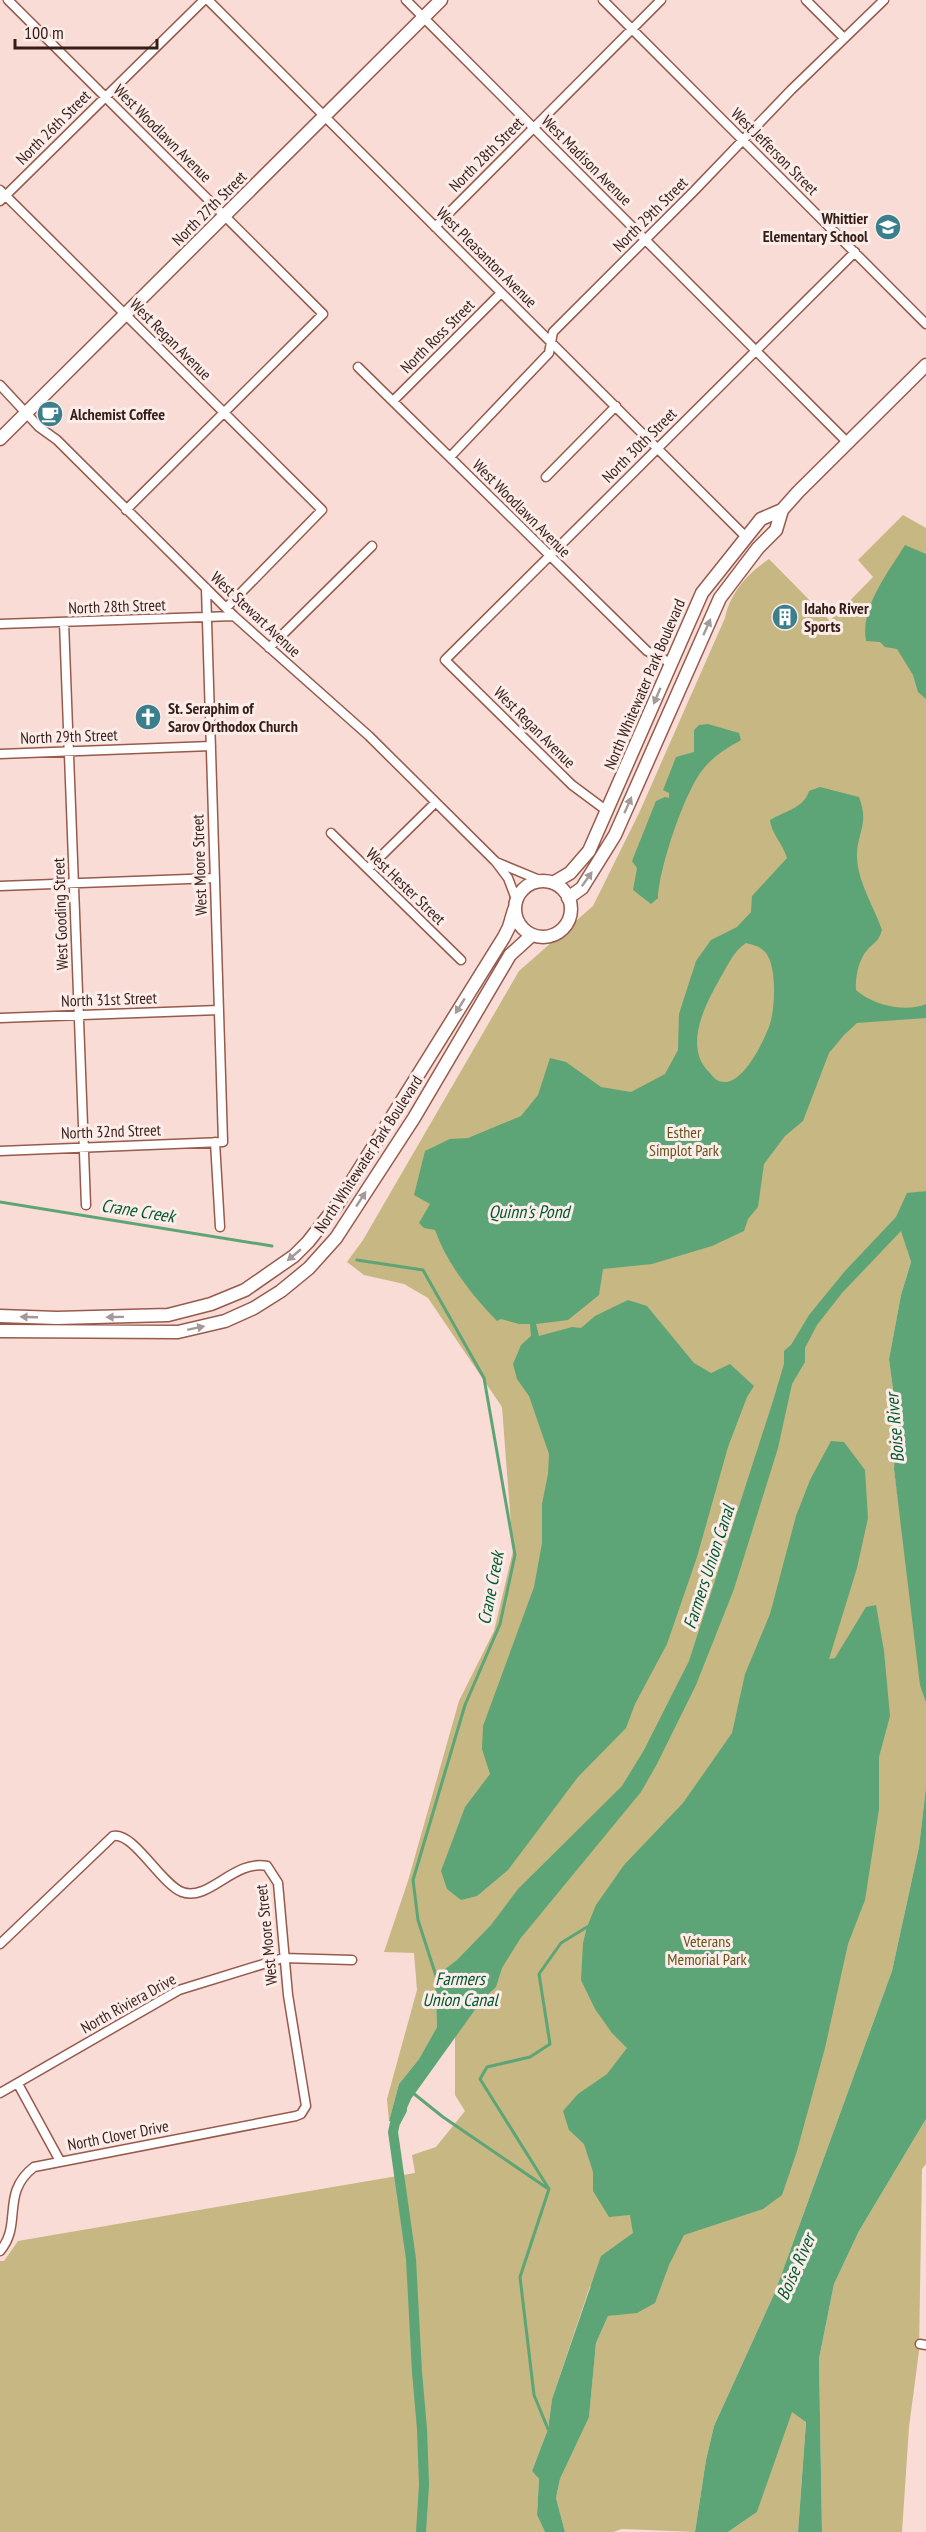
<svg xmlns="http://www.w3.org/2000/svg" width="926" height="2532" font-family="'PT Sans Narrow',sans-serif">
  <style>
    .green { fill: #c6b783 }
    .water { fill: #5da576; fill-rule: evenodd }
    .lines { fill: none; stroke-linecap: round; stroke-linejoin: round }
    .stream { stroke: #5da576; stroke-width: 3 }
    .canal { stroke: #5da576; stroke-width: 10 }
    .street-casing { stroke: #975a4c; stroke-width: 11 }
    .secondary-casing { stroke: #975a4c; stroke-width: 15 }
    .street { stroke: #fff; stroke-width: 8 }
    .secondary { stroke: #fff; stroke-width: 12 }
    .oneway { fill: #a59997 }
    .labels { text-anchor: middle; stroke-width: 6; stroke-linejoin: round; paint-order: stroke }
    .street-label { font-size: 16px; fill: #361d17; stroke: #fcedea }
    .poi-label { font-size: 16px; font-weight: bold; fill: #361d17; stroke: #fcedea; text-anchor: start }
    .park-label { font-size: 16px; fill: #645419; stroke: #fcedea }
    .water-label { font-size: 18px; font-style: italic; fill: #005a2e; stroke: #fcedea }
  </style>
  <rect width="100%" height="100%" fill="#f9dcd5"/>
  <!-- green -->
  <path class="green" d="M903 515 926 528V1191L907 1194V1250L911 1262 901 1295 889 1359 897 1420 894 1469 923 1694 926 1703V1787L919 1847 892 1971 775 2292 714 2426 706 2460 695 2532 622 2529 613 2532H565L556 2498 560 2479 589 2416 596 2343 608 2316 629 2313 590 2286 552 2399 548 2429 532 2471 539 2479 537 2515 545 2532H0V2261H4L18 2241 415 2173 412 2155 436 2147 465 2111 455 2095V2037L470 2016 436 2000 437 2027 419 2059 399 2084 389 2121 387 2099 417 1990 414 1953 384 1952 408 1881 459 1701 494 1631 513 1551 502 1407 428 1298 404 1284 364 1275 347 1262 363 1240 519 971 593 906 640 811 725 618C730 593 748 573 769 559L830 621 873 577 858 560Z
    M926 2119V2164L922 2169 919 2351 909 2427 902 2532H822L819 2359 834 2284 859 2231Z
    M791 2411 806 2421 798 2532H728L757 2512Z"/>
  <!-- water -->
  <path class="water" d="M905 545 926 554V699L918 692 913 675 897 649 885 647 880 642 866 641C860 607 888 573 905 545Z
    M708 724 739 733 741 740C727 748 715 755 704 768 685 790 659 868 658 898L651 904 633 890 637 868 632 861 656 801 665 797 669 798V793L663 790 676 757 694 752V730L699 725Z
    M820 787 859 797C870 825 856 833 857 858 858 882 874 907 882 930 878 942 876 941 868 949 859 958 855 977 856 990 872 1005 906 1013 926 1004V1018L857 1023 844 1035 829 1053 803 1121 785 1136 764 1164 758 1207 748 1219 744 1231 712 1246 652 1264 603 1269 599 1295 568 1320 536 1324 539 1336 572 1327 581 1328 595 1316 628 1300 647 1306 694 1363 711 1373 730 1364 754 1386 747 1397 728 1447 697 1557 667 1644 635 1704 626 1728 578 1777 508 1870 477 1896 461 1900 447 1889 441 1871 465 1807 490 1774 482 1749 483 1726 534 1587 542 1543V1504L548 1474 549 1454 529 1396 517 1379 513 1364 521 1345 531 1336 530 1324H519L501 1319 497 1321C472 1295 447 1264 435 1230L424 1228 419 1223 430 1204 414 1195 425 1151 450 1139 468 1138 521 1116 538 1095 550 1058 566 1062 601 1087 631 1092 665 1074 678 1050 679 1014 696 961 711 940 737 927 751 912 752 896 787 858C783 844 771 833 770 820 785 811 804 808 809 791ZM746 943C754 945 760 946 766 953 777 967 775 1008 770 1024 764 1041 741 1090 719 1081 715 1080 712 1075 709 1072 682 1046 707 1001 722 975 729 963 734 951 746 943Z
    M926 1191V1703L920 1685 894 1469 897 1420 889 1359 901 1295 911 1262 901 1231 842 1293 817 1325 805 1348V1362L792 1384 778 1448 734 1589 696 1685 657 1764 641 1792 520 1939 502 1968 496 1987 482 2000 411 2099 400 2124 389 2121 399 2084 419 2059 437 2027 435 1977 457 1960 491 1925 518 1889 622 1786 644 1750 689 1661 773 1401 784 1364V1351L791 1345 809 1315 845 1271 896 1217 907 1193Z
    M831 1441 844 1442 865 1470 868 1518 857 1568 829 1659 835 1658 866 1607 876 1605 884 1651 890 1716 879 1757V1809L865 1900 848 1944 825 2048 797 2151 782 2195 763 2209 684 2235 669 2265 655 2303 637 2313 608 2316 596 2343 589 2417 560 2479 556 2498 565 2532H545L537 2515 539 2479 532 2471 548 2429 552 2399 601 2256 633 2233 630 2215 609 2217 593 2191V2172L584 2144 569 2130 563 2111 578 2094 607 2074 627 2048 612 2033 595 2009 581 1980 583 1943 587 1927 596 1905 624 1865 683 1803 732 1733 745 1674 770 1614 796 1516 810 1480Z
    M926 1787V2119L859 2231 834 2284 819 2359 822 2532H798L806 2422 792 2412 757 2512 728 2532H695L706 2460 714 2426 775 2292 892 1971 919 1847Z"/>
  <g class="lines">
    <!-- stream -->
    <path class="stream" d="M0 1202 272 1246
      M357 1260 423 1270 484 1378 515 1555 500 1624 465 1705 413 1880 418 1920 437 1979
      M413 2093 443 2117 547 2188
      M548 2429 534 2395 520 2277 549 2189 480 2079 487 2067 530 2057 550 2044 539 1974 561 1943 587 1927"/>
    <!-- canal -->
    <path class="canal" d="M402 2110 395 2123 393 2132 411 2259 417 2372 422 2429 424 2485 421 2532"/>
    <defs>
      <path id="street" d="M8 0 323 314 126 510
        M208 0 745 536
        M406 0 848 443
        M603 0 926 324
        M806 0 844 38
        M0 190 322 510 226 608
        M0 201 204 0
        M435 227 661 0
        M358 367 647 651 671 663
        M0 385 39 427 57 440 234 616 369 736 496 862 508 878 516 899
        M393 401 501 293
        M450 457 549 353 553 332 694 191 791 90 884 0
        M546 477 616 406
        M64 622 86 1205
        M0 624 234 616
        M269 648 372 546
        M0 754 211 746
        M607 811 572 785 445 660 855 252
        M331 833 461 960
        M496 862 542 881
        M368 869 435 803
        M0 886 215 878
        M0 1018 219 1010
        M215 1142 220 1227
        M0 1151 223 1142 206 588
        M0 1944 113 1836C133 1831 161 1884 182 1892 209 1902 234 1859 267 1866L278 1883 288 1995 306 2106 301 2114 296 2116 34 2167C0 2193 23 2225 0 2251
        M18 2084 60 2161
        M0 2093 179 1990 283 1958 352 1960
        M920 2344 926 2345"/>
      <path id="secondary" d="M0 439 441 0
        M515 909a28 28 0 1 1 56 0a28 28 0 1 1-56 0Z
        M553 883 570 873 589 851 702 593 761 519 782 510
        M568 898 582 888 615 835 720 598 758 548 776 530 782 510 798 492 926 365
        M0 1316 57 1318 168 1315 211 1304 245 1290 294 1256 308 1242 337 1205 504 937 509 927 514 910
        M0 1331 178 1332 225 1321 254 1308 281 1291 309 1268 336 1238 414 1118 510 955 532 935"/>
    </defs>
    <!-- street casing -->
    <use href="#street" class="street-casing"/>
    <!-- secondary casing -->
    <use href="#secondary" class="secondary-casing"/>
    <!-- street -->
    <use href="#street" class="street"/>
    <!-- secondary -->
    <use href="#secondary" class="secondary"/>
  </g>
  <!-- one-way arrows -->
  <defs><path id="oneway-solid" d="M-6-.8H1V-3.2L6.5 0L1 3.2V.8H-6Z" transform="scale(1.5)"/></defs>
  <g class="oneway">
    <use href="#oneway-solid" transform="translate(707 627) rotate(-66)"/>
    <use href="#oneway-solid" transform="translate(657 696) rotate(113)"/>
    <use href="#oneway-solid" transform="translate(628 805) rotate(-66)"/>
    <use href="#oneway-solid" transform="translate(587 879) rotate(-55)"/>
    <use href="#oneway-solid" transform="translate(460 1006) rotate(122)"/>
    <use href="#oneway-solid" transform="translate(361 1199) rotate(-57)"/>
    <use href="#oneway-solid" transform="translate(294 1255) rotate(140)"/>
    <use href="#oneway-solid" transform="translate(29 1317) rotate(-178)"/>
    <use href="#oneway-solid" transform="translate(115 1317) rotate(179)"/>
    <use href="#oneway-solid" transform="translate(196 1328) rotate(-12)"/>
  </g>
  <!-- icons -->
  <defs>
    <symbol id="school-disc" viewBox="-11 -11 22 22"><circle r="9.5" fill="#3b7f8d" stroke="#fcedea"/><path d="M0-5L7-2L0 1L-7-2ZM-4 1L0 2.5L4 1V4Q0 6-4 4Z" fill="#fff"/></symbol>
    <symbol id="cafe-disc" viewBox="-11 -11 22 22"><circle r="9.5" fill="#3b7f8d" stroke="#fcedea"/><path d="M-5.5-4.5H6V0H3Q3 3.5 0 3.5H-2.5Q-5.5 3.5-5.5 0ZM3-3.2v2h1.7v-2ZM-6 4.5H4V6H-6Z" fill="#fff"/></symbol>
    <symbol id="building-disc" viewBox="-11 -11 22 22"><circle r="9.5" fill="#3b7f8d" stroke="#fcedea"/><path d="M-4-6H4V6H1V3H-1V6H-4ZM-2.5-4.3h1.7v1.8h-1.7ZM.8-4.3h1.7v1.8H.8ZM-2.5-1h1.7V.8h-1.7ZM.8-1h1.7V.8H.8Z" fill="#fff"/></symbol>
    <symbol id="church-disc" viewBox="-11 -11 22 22"><circle r="9.5" fill="#3b7f8d" stroke="#fcedea"/><path d="M-1.2-6h2.4v3.5h3.3v2.4h-3.3V6h-2.4V-.1h-3.3v-2.4h3.3Z" fill="#fff"/></symbol>
  </defs>
  <g fill-rule="evenodd">
    <use href="#school-disc" x="873" y="212" width="30" height="30"/>
    <use href="#cafe-disc" x="35" y="399" width="30" height="30"/>
    <use href="#building-disc" x="770" y="602" width="30" height="30"/>
    <use href="#church-disc" x="133" y="702" width="30" height="30"/>
  </g>
  <g class="labels">
    <!-- street labels -->
    <g class="street-label">
      <text transform="translate(53 127) rotate(-45)" y="6">North 26th Street</text>
      <text transform="translate(163 133) rotate(45)" y="6">West Woodlawn Avenue</text>
      <text transform="translate(775 151) rotate(45)" y="6">West Jefferson Street</text>
      <text transform="translate(486 154) rotate(-45)" y="6">North 28th Street</text>
      <text transform="translate(587 160) rotate(45)" y="6">West Madison Avenue</text>
      <text transform="translate(209 208) rotate(-45)" y="6">North 27th Street</text>
      <text transform="translate(650 214) rotate(-45)" y="6">North 29th Street</text>
      <text transform="translate(487 257) rotate(45)" y="6">West Pleasanton Avenue</text>
      <text transform="translate(437 336) rotate(-45)" y="6">North Ross Street</text>
      <text transform="translate(171 339) rotate(45)" y="6">West Regan Avenue</text>
      <text transform="translate(639 445) rotate(-45)" y="6">North 30th Street</text>
      <text transform="translate(522 508) rotate(45)" y="6">West Woodlawn Avenue</text>
      <text transform="translate(117 606) rotate(-2)" y="6">North 28th Street</text>
      <text transform="translate(256 614) rotate(43)" y="6">West Stewart Avenue</text>
      <text transform="translate(644 684) rotate(-67)" y="6">North Whitewater Park Boulevard</text>
      <text transform="translate(535 727) rotate(45)" y="6">West Regan Avenue</text>
      <text transform="translate(69 736) rotate(-2)" y="6">North 29th Street</text>
      <text transform="translate(199 865) rotate(-92)" y="6">West Moore Street</text>
      <text transform="translate(406 886) rotate(44)" y="6">West Hester Street</text>
      <text transform="translate(60 914) rotate(-92)" y="6">West Gooding Street</text>
      <text transform="translate(109 999) rotate(-2)" y="6">North 31st Street</text>
      <text transform="translate(111 1131) rotate(-2)" y="6">North 32nd Street</text>
      <text transform="translate(368 1154) rotate(-57)" y="6">North Whitewater Park Boulevard</text>
      <text transform="translate(266 1935) rotate(-96)" y="6">West Moore Street</text>
      <text transform="translate(128 2003) rotate(-29)" y="6">North Riviera Drive</text>
      <text transform="translate(118 2135) rotate(-11)" y="6">North Clover Drive</text>
    </g>
    <!-- poi labels -->
    <g class="poi-label">
      <text x="868" y="224" text-anchor="end">Whittier<tspan x="868" dy="18">Elementary School</tspan></text>
      <text x="70" y="420">Alchemist Coffee</text>
      <text x="804" y="614">Idaho River<tspan x="804" dy="18">Sports</tspan></text>
      <text x="168" y="714">St. Seraphim of<tspan x="168" dy="18">Sarov Orthodox Church</tspan></text>
    </g>
    <!-- park labels -->
    <g class="park-label">
      <text x="684" y="1138">Esther<tspan x="684" dy="18">Simplot Park</tspan></text>
      <text x="707" y="1947">Veterans<tspan x="707" dy="18">Memorial Park</tspan></text>
    </g>
    <!-- water labels -->
    <g class="water-label">
      <text transform="translate(138 1211) rotate(9)" y="6">Crane Creek</text>
      <text x="529" y="1218">Quinn's Pond</text>
      <text transform="translate(895 1428) rotate(-95)" y="6">Boise River</text>
      <text transform="translate(709 1567) rotate(-72)" y="6">Farmers Union Canal</text>
      <text transform="translate(491 1588) rotate(-79)" y="6">Crane Creek</text>
      <text x="460" y="1985">Farmers<tspan x="460" dy="21">Union Canal</tspan></text>
      <text transform="translate(796 2267) rotate(-66)" y="6">Boise River</text>
    </g>
  </g>
  <!-- scale -->
  <path d="M15 39v9h142v-9" fill="none" stroke="#361d17" stroke-width="3"/>
  <text x="24" y="39" font-size="18" fill="#361d17" stroke="#fcedea" stroke-width="4.5" paint-order="stroke">100 m</text>
</svg>
